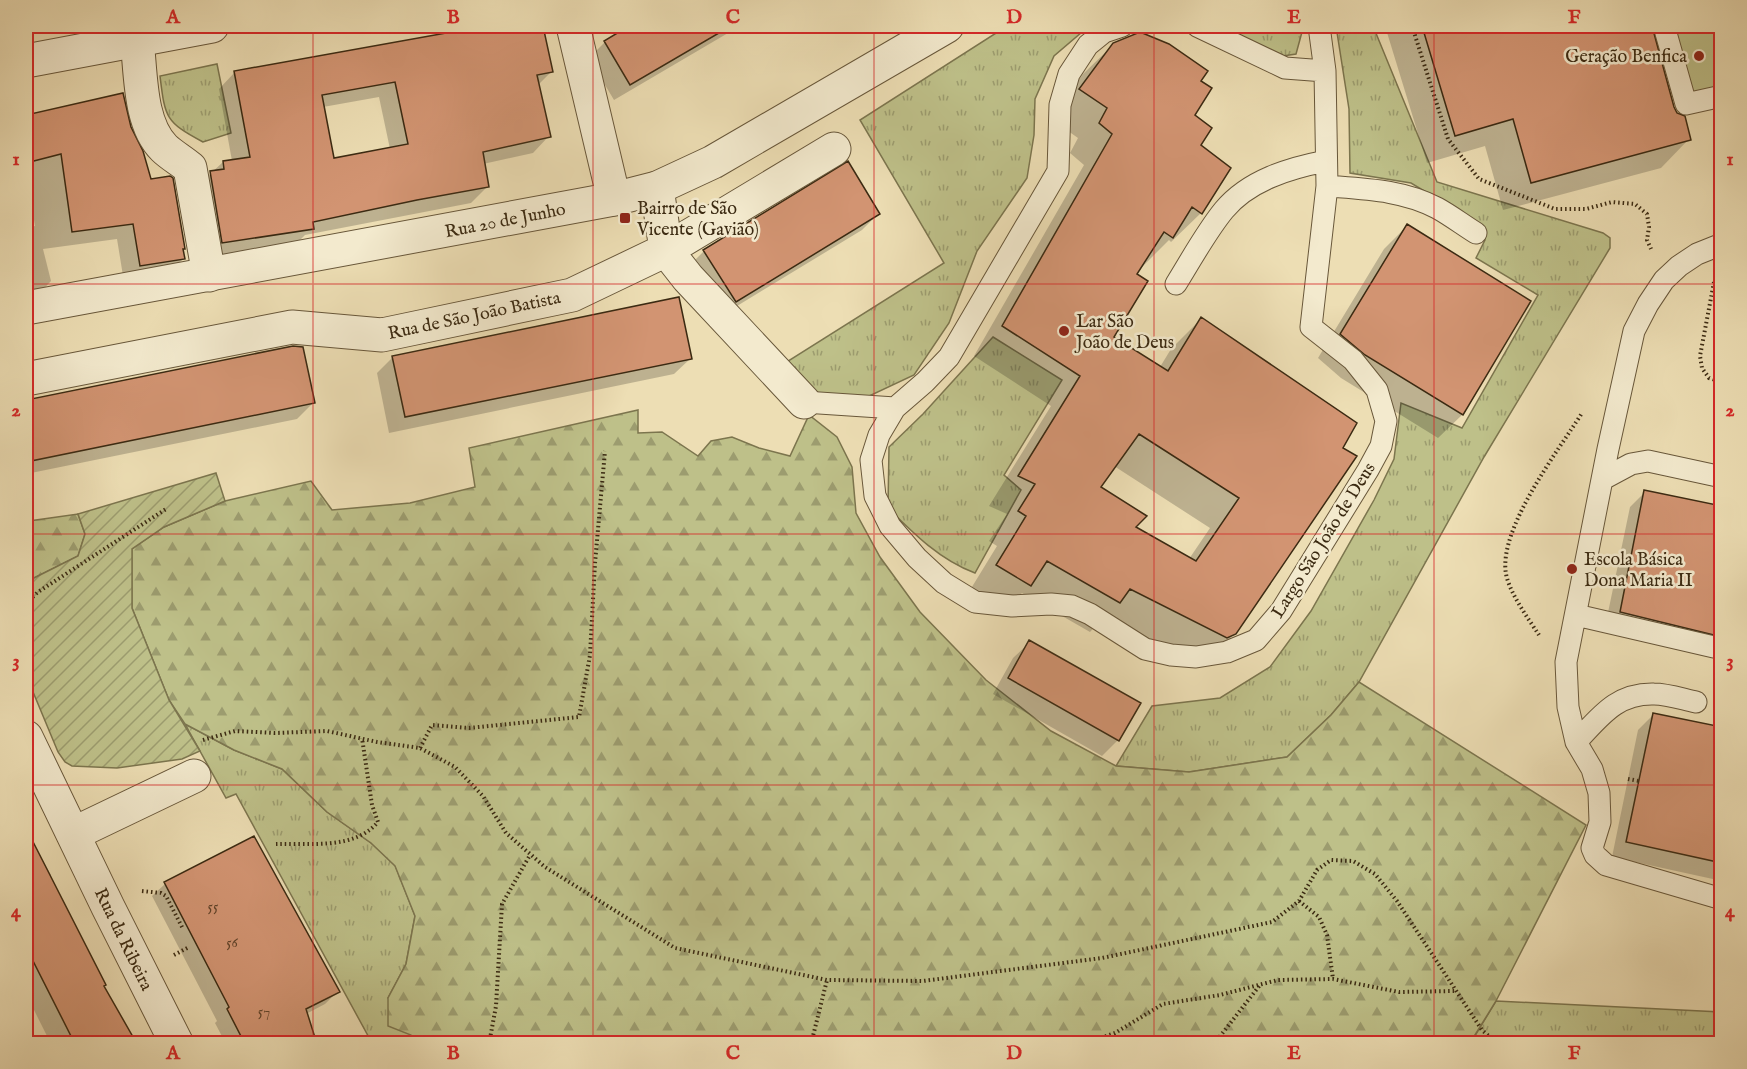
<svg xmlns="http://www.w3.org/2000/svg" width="1747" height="1069" font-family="'IM FELL English',serif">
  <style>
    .grass { fill: url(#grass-tufts); stroke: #7c754e; stroke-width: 1.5 }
    .forest { fill: url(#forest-firs); stroke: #7c754e; stroke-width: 1.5 }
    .park { fill: #bec089; stroke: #7c754e; stroke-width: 1.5 }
    .garden { fill: url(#garden-furrows); stroke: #7c754e; stroke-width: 1.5 }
    .shadow { fill: #0003; fill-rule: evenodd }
    .building { fill: #d29472; stroke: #3b2a12; stroke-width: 1.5; fill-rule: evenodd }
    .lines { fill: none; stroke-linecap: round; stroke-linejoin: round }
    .service-casing { stroke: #68573a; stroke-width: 23 }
    .minor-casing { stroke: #68573a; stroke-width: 35 }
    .tertiary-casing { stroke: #68573a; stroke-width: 35 }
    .path { stroke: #3b2a12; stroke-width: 4; stroke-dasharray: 1.5 3; stroke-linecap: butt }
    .service { stroke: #f3eace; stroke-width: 21 }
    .minor { stroke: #f3eace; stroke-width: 33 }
    .tertiary { stroke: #f3eace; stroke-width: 33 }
    .grid { fill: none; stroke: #d62828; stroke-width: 1.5; stroke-opacity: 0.55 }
    .poi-dot { fill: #8f2418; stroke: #f3eace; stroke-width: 2 }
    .labels { text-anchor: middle; stroke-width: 5; stroke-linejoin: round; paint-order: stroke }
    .number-label { font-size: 15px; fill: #61442a }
    .poi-label { font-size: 18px; fill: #3b2a12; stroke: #f3eace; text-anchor: start }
    .street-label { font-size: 18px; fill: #3b2a12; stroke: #f3eace }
    .neatline { fill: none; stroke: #d62828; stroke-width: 2 }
    .grid-label { font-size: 20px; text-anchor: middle; font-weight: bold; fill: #d62828 }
  </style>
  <defs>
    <pattern id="grass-tufts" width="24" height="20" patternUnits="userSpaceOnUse" patternTransform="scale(1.5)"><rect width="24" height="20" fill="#bec089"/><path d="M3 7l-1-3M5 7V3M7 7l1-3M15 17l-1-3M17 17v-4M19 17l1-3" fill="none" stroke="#9c9c6f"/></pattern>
    <pattern id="forest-firs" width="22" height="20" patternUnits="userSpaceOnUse" patternTransform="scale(1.5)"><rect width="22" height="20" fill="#bec089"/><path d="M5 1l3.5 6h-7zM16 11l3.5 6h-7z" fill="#9c9c6f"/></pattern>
    <pattern id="garden-furrows" width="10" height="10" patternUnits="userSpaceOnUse" patternTransform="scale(1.5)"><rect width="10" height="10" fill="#bec089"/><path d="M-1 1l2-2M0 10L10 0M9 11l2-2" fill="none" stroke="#9c9c6f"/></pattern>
  </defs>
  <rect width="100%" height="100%" fill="#eddeb4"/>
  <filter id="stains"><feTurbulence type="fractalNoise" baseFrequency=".00333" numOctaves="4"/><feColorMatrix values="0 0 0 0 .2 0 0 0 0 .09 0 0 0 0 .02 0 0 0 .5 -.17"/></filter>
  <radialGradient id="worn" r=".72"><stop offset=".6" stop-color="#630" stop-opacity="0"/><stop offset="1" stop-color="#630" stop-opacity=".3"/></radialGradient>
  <!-- grass -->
  <path class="grass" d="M1007 26H1089L1054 56 1035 99 1034 135 1027 178 977 251 949 323 914 375 865 398 807 392 777 368 944 263 860 120Z
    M1214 26H1300L1302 32 1296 54 1276 57Z
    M1336 26H1373L1437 182 1603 233 1610 238V248L1484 457 1359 682 1331 715 1287 757 1189 772 1116 766 1152 706 1220 698 1270 667 1311 611 1374 500 1394 459 1401 403 1462 428 1538 295 1476 258 1485 240 1473 220 1411 183 1350 173 1349 109Z
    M217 64 231 133 203 142C165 122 165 117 160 76Z
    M993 337 1062 380 1004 475 1021 490 975 573C940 560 914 534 888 508L889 447 923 414Z
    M185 724 234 750 282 769 327 812 371 843 395 865 415 916 406 964 388 998 417 1043H372L236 794 226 798Z
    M1496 1001 1721 1012V1043L1470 1044Z"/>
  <!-- forest -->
  <path class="forest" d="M638 410V433L662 432 698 456 711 441 732 437 759 448 790 456 809 415 837 437 852 467 856 513 880 557 920 612 986 680 1051 731 1116 766 1189 772 1287 757 1331 715 1359 682 1586 825 1496 1001 1470 1043H417L411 1035 388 1026V998L406 964 415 916 395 866 371 843 327 812 282 769 234 750 185 724 169 700 132 608V549L164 527 225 501 311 481 332 510 410 503 475 487 469 448Z
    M78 514 85 534 78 556 26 582V528L29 521Z"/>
  <!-- park -->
  <path class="park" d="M1669 26H1721V87L1688 96Z"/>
  <!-- garden -->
  <path class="garden" d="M216 473 225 501 164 527 132 549V608L169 700 200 751 182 759 117 768 72 766 65 762 58 752 26 675V582L78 556 85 534 78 514Z"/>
  <!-- shadow -->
  <path class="shadow" d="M26 26H64L26 33Z
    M492 26H542L551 72 538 85 549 136 533 153 483 164 487 187 471 203 305 235 296 244 206 259 194 189 223 162 232 161 219 89 235 72ZM379 97 390 149 333 160 323 107Z
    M632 26H740L614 100 589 58 605 42Z
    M780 26H795L784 31Z
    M1385 26H1650L1672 108 1689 139 1661 168 1503 210 1485 146 1427 163Z
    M1114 44 1199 81 1193 116 1199 145 1201 213 1171 242 1169 240 1142 267 1141 265 1135 274 1112 337 1160 367 1171 349 1201 319 1355 423 1235 633 1205 664 1102 619 1090 632 1022 593 1000 614 967 595 997 546 989 541 1007 514 989 506 1051 406 974 356 1084 165 1070 153 1078 138 1051 119 1083 74ZM1114 466 1210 528 1189 559 1134 527 1099 488Z
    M34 115 129 128 150 181 184 249 182 250 183 259 167 275 124 282 117 239 43 249 51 281 35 298 26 300V228L35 226 26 173V123Z
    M878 214 862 230 719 317 688 267 704 251Z
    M1407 226 1529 301 1462 415 1438 438 1341 378 1318 358 1384 249Z
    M293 347 313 403 297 419 26 474V401Z
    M393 357 691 358 674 374 389 433 377 373Z
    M1645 492 1722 507V658L1605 627 1630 507Z
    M1030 642 1118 740 1102 756 993 694 1013 658Z
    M1654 714 1722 729V881L1612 857 1638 730Z
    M26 832 51 875 49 877 103 986 134 1044H51L26 994Z
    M253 838 338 991 325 1004 306 1014 317 1044H226L215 1023 217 1021 152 896 165 884Z"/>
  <!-- building -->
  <path class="building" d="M485 26H543L553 72 537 75 551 137 483 152 489 187 417 200 313 222 314 229 222 243 210 171 224 169 223 161 250 157 234 71ZM395 82 408 144 334 158 322 95Z
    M629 26H731L630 85 604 41Z
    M1422 26H1652L1674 107 1677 113 1685 116 1691 140 1531 183 1513 119 1455 136Z
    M1140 32 1169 44 1208 71 1201 81 1212 88 1195 115 1212 128 1201 145 1231 168 1202 214 1192 207 1173 238 1164 232 1137 274 1148 281 1114 337 1168 371 1201 317 1357 423 1343 448 1357 456 1236 634 1227 638 1130 589 1120 603 1047 561 1031 586 996 565 1026 516 1018 511 1035 484 1018 476 1080 376 1002 326 1112 134 1099 123 1107 108 1079 89 1113 43ZM1139 434 1239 498 1196 561 1136 527 1147 516 1101 487Z
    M123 93 131 127 143 151 151 179 170 176 173 178 185 249H183L185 259 140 266 133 224 72 232 61 154 26 163V115Z
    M848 161 880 214 736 302 703 250Z
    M1407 224 1531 301 1463 415 1365 355 1340 334Z
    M679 297 692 359 405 417 392 356Z
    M293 346 303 347 315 403 26 462V400Z
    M1644 490 1722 506V637L1620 612Z
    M1029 640 1141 703 1119 741 1008 678Z
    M1653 713 1722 727V863L1626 842Z
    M26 828 106 985 104 986 137 1044H75L26 947Z
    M254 836 340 992 306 1009 317 1044H245L227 1009 229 1007 164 882Z"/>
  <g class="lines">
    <defs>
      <path id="service" d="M1122 26 1104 32 1088 45 1069 74 1060 105 1058 171 949 357 925 382 895 408 879 435 871 460 875 496 890 526 917 558 944 583 975 602 1012 606 1051 604 1072 606 1090 614 1145 649 1171 655 1196 657 1227 652 1256 640 1281 611 1368 470 1381 446 1386 421 1377 390 1353 360 1311 327 1327 186 1325 71 1319 26
        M1197 26 1285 68 1325 71
        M1664 26 1686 104 1722 96
        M1327 186C1365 189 1403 190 1437 208 1450 215 1463 225 1476 233
        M1722 244 1697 254 1679 266 1664 280 1648 304 1634 331 1608 449 1566 662 1568 707 1576 742 1592 769 1599 793 1600 822 1592 848 1595 855 1606 865 1722 899
        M1176 284C1191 260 1206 232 1224 210 1249 180 1290 168 1326 161
        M804 402 895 408
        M1603 479 1631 464 1648 461 1722 477
        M1576 615 1714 647
        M1576 742C1600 717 1616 693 1654 694 1667 694 1682 699 1696 702"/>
      <path id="minor" d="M135 26C142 62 136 120 164 148 171 155 182 161 190 168L209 275
        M573 26 614 199
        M657 188 666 250 688 278 804 402
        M26 379 292 327 382 335 572 295 666 250 834 149
        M26 737 108 907 177 1044
        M73 834 194 776"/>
      <path id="tertiary" d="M26 61 212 26
        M26 308 614 199 657 188 713 162 947 26"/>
    </defs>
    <!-- service casing -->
    <use href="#service" class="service-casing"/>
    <!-- minor casing -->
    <use href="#minor" class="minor-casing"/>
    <!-- tertiary casing -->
    <use href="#tertiary" class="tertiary-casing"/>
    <!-- path -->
    <path class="path" d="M1412 26 1448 139 1479 179 1555 209H1586L1612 202 1635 204 1647 214 1649 227 1647 240 1651 249
      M1714 282 1700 356 1702 368 1709 378 1722 382
      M26 603 38 592 166 509
      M1539 635C1528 618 1510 594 1506 574 1498 529 1558 451 1582 413
      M203 740 235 731 275 733 327 731 377 742 420 748 455 767 483 796 506 833 545 867 675 948 827 980 923 981 1102 958 1272 922 1299 901 1317 870 1331 860 1353 861 1375 874 1397 901 1482 1030 1498 1044
      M420 748 432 725 469 728 579 717 590 655 595 563 605 451
      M1628 779 1639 781
      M276 844C310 843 354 850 378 822L372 805 362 738
      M142 891 161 893 166 896 183 929
      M1299 901 1319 917 1327 935 1333 979
      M174 955 189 947
      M230 1044 236 1041
      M489 1044 496 1006 502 904 530 855
      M813 1044V1036L827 980
      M1084 1044 1115 1033 1163 1004 1220 995 1278 980 1333 979 1399 992 1455 991
      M1214 1044 1260 985"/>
    <!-- service -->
    <use href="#service" class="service"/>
    <!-- minor -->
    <use href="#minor" class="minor"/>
    <!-- tertiary -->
    <use href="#tertiary" class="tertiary"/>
  </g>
  <!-- grid -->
  <path class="grid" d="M313 26V1044M593 26V1044M874 26V1044M1154 26V1044M1434 26V1044M26 284H1722M26 534H1722M26 785H1722"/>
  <!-- markers -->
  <g class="poi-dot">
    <circle cx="1699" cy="56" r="6"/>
    <rect x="619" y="212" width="12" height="12" rx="3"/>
    <circle cx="1064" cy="331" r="6"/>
    <circle cx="1572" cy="569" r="6"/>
  </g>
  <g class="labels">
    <!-- number labels -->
    <g class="number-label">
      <text x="213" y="911">55</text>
      <text x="232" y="947">56</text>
      <text x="264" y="1016">57</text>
    </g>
    <!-- poi labels -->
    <g class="poi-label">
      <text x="1687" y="62" text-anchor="end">Geração Benfica</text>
      <text x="637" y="214">Bairro de São<tspan x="637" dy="21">Vicente (Gavião)</tspan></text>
      <text x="1076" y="327">Lar São<tspan x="1076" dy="21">João de Deus</tspan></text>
      <text x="1584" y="565">Escola Básica<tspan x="1584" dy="21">Dona Maria II</tspan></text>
    </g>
    <!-- street labels -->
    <g class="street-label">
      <text transform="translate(505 220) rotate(-11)" y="6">Rua 20 de Junho</text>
      <text transform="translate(474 315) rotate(-12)" y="6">Rua de São João Batista</text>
      <text transform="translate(1323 540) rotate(-58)" y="6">Largo São João de Deus</text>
      <text transform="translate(124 939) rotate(64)" y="6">Rua da Ribeira</text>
    </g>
  </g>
  <!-- margin -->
  <rect width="1747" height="1069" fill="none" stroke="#eddeb4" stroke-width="66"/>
  <rect x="33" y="33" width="1681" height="1003" class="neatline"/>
  <g class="grid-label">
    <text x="173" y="23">A</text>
    <text x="453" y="23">B</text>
    <text x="733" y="23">C</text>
    <text x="1014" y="23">D</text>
    <text x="1294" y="23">E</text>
    <text x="1574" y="23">F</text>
    <text x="16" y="165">1</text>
    <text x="1730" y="165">1</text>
    <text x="16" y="416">2</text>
    <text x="1730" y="416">2</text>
    <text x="16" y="667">3</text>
    <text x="1730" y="667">3</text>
    <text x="16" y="917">4</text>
    <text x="1730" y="917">4</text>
    <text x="173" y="1059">A</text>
    <text x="453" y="1059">B</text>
    <text x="733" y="1059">C</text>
    <text x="1014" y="1059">D</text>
    <text x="1294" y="1059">E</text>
    <text x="1574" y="1059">F</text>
  </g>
  <rect width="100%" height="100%" filter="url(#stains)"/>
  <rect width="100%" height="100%" fill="url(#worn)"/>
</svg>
